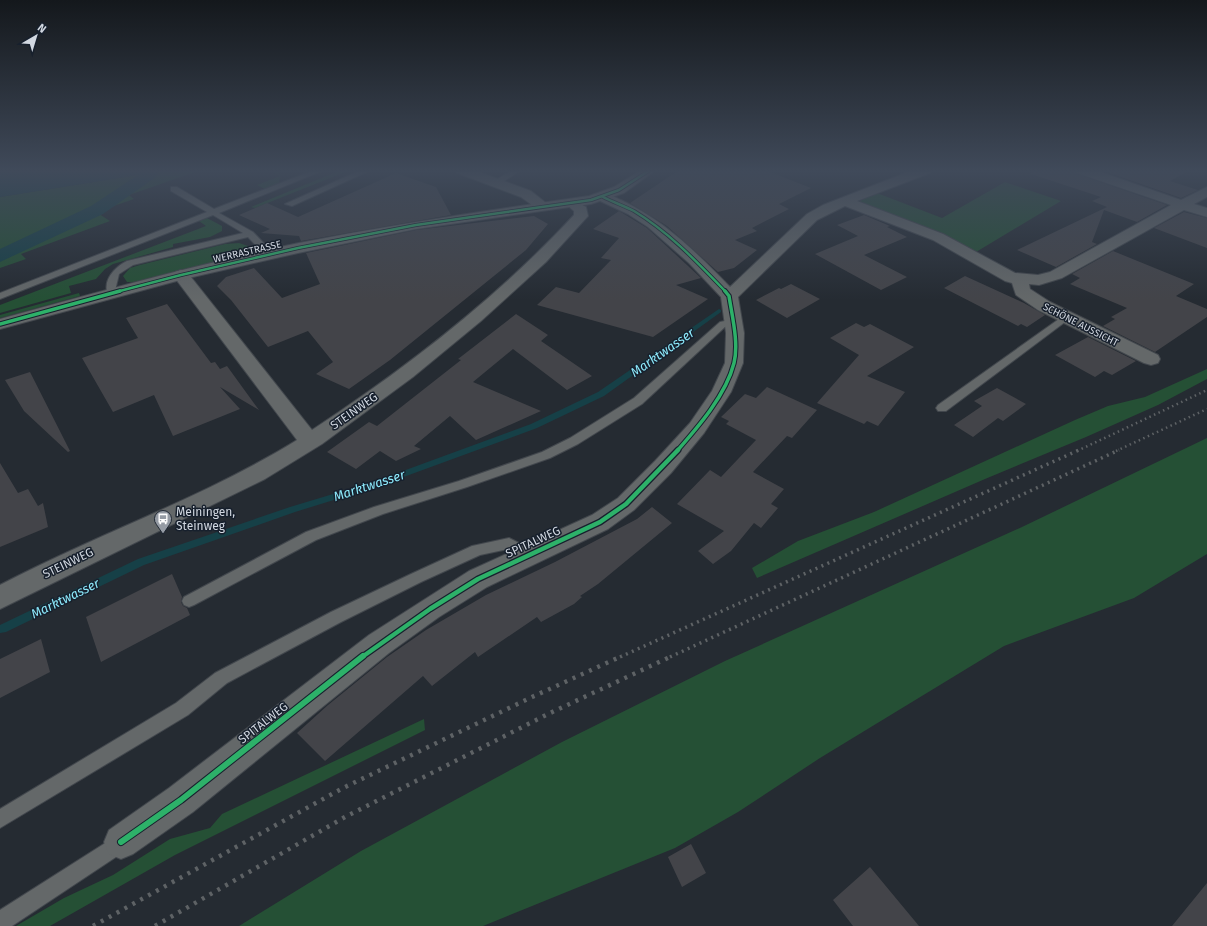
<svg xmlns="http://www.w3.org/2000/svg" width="1207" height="926" font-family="'Fira Sans',sans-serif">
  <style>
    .green { fill: #255035 }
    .water { fill: #164047 }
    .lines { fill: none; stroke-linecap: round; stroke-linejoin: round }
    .stream { fill: #164047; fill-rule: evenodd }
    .canal { fill: #164047; fill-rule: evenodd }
    .building { fill: #434449 }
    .service-casing { stroke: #42474d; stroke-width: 2 }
    .minor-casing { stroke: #42474d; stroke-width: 2 }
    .tertiary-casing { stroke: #42474d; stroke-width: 2 }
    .service { fill: #646869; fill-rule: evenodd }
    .minor { fill: #646869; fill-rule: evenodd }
    .tertiary { fill: #646869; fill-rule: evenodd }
    .rail-far2 { stroke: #5e6265; stroke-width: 2.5; stroke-dasharray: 1.5 3.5; stroke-linecap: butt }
    .rail-far1 { stroke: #5e6265; stroke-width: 3.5; stroke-dasharray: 2 4.5; stroke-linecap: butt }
    .rail { stroke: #5e6265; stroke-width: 4.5; stroke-dasharray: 3 6; stroke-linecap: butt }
    .cycleway-far3-casing { stroke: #17202d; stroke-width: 4 }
    .cycleway-far2-casing { stroke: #17202d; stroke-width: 5.5 }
    .cycleway-far1-casing { stroke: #17202d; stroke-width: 7 }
    .cycleway-casing { stroke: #17202d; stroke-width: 8 }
    .cycleway-far3 { stroke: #2db169; stroke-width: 2.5 }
    .cycleway-far2 { stroke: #2db169; stroke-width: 3.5 }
    .cycleway-far1 { stroke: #2db169; stroke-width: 4.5 }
    .cycleway { stroke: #2db169; stroke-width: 6 }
    .labels { text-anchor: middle; stroke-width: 3; stroke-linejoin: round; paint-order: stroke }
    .far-street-label { font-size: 10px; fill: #d2d8e1; stroke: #17202d }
    .street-label { font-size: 12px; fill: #d2d8e1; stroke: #17202d }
    .poi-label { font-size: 12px; fill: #d2d8e1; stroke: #17202d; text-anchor: start }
    .water-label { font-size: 13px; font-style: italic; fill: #8ce9fb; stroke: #17202d }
  </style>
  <rect width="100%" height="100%" fill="#252b32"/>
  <!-- green -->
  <path class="green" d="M169 170H201L129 195 134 199 96 212 110 221 21 254 26 259 0 268V197Z
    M269 170H278L280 176 279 183 265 189 257 185 280 176Z
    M341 170H350L255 208 251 207Z
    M1005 182 1061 201 976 252 855 203 877 193 942 218Z
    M207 218 222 226V231L210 237 173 244V247L113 264 105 269 96 279 69 286 71 293 0 313V305L206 226 199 221Z
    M239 243 248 246 251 251 246 254 134 282H127L123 276 130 268 140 265 225 244Z
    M79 293 80 296 0 318V315Z
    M1207 369V379L1158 405 1086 437 985 479 757 578 752 568 798 541 874 512 1075 420 1108 406 1145 397Z
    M1207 438V554L1134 598 1004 646 820 758 738 812 675 848 483 926H239L361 851 562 742 725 661 1022 527Z
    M424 719 425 730 175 855 50 926H16L64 898 113 875 170 839 210 828 222 814Z"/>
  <!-- water -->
  <path class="water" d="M11 170H169L0 197V173Z"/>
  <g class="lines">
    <!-- stream -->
    <path class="stream" d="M719 309 721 310V312L604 396 537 428 379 486 295 512 144 565 6 632 0 633V625L138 559 290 507 373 482 531 424 598 392Z"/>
    <!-- canal -->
    <path class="canal" d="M154 170 158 174 156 177 103 214 0 262V249L91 206 144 171Z"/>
  </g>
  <!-- building -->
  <path class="building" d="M679 170H765L811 188 779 204 789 209 752 228 757 231 735 240 757 250 734 268 718 272 667 226 630 203Z
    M1032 170H1074L1077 174 1167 205 1137 222 1104 210 1092 242 1097 244 1056 267 1017 250 1107 207 1092 201 1101 197 1031 174Z
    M1101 170H1190L1170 181 1198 190 1181 198Z
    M396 173 436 187 451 215 301 241 299 236 261 233 270 229 239 215 267 203 298 217Z
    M619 211 647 228 701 278 676 285 708 299 653 337 537 305 556 287 579 293 611 260 601 258 619 238 593 229Z
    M1184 212 1207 218V248L1154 228Z
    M864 215 890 226 887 227 907 237 864 255 907 277 881 290 815 254 858 236 837 225Z
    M534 216 548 224 526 250 390 360 349 389 316 374 333 362 308 331 268 347 231 300 217 286 226 277 254 268 282 298 320 284 306 253 416 230Z
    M1113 251 1194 284 1176 296 1207 309V317L1155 352 1103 326 1115 319 1111 317 1127 308 1070 284 1080 278 1072 274Z
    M965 276 1024 303 1045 315 1027 327 1021 324 1018 326 944 288Z
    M791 284 820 299 787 318 756 300 779 288 781 289Z
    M167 304 211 363 215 362 220 369 227 366 259 410 220 387 240 409 173 436 154 395 113 412 82 358 138 338 126 318Z
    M516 314 548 335 541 341 592 376 567 390 513 349 473 382 541 411 476 440 450 416 414 446 421 449 396 461 380 451 356 469 327 452 369 422 377 426 461 360 458 359Z
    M856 323 864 327 870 324 914 347 867 376 905 392 878 426 867 421 864 424 817 403 859 355 830 338Z
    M1088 337 1136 361 1112 375 1104 371 1095 377 1055 355Z
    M30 372 70 451 68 452 24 411 5 380Z
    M767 387 817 410 792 438 787 436 753 472 784 489 771 504 778 508 761 528 754 523 731 551 713 564 698 551 724 531 677 504 710 470 721 477 756 440 726 424 729 421 721 417 745 394 756 398Z
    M997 388 1026 404 1003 421 998 418 973 437 954 425 982 406 974 401Z
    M0 463 18 493 28 489 38 506 43 503 48 527 0 547Z
    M652 507 672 523 598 584 580 596 582 597 574 604 541 622 537 617 478 657 475 652 432 686 423 676 325 761 297 733 328 705 387 657 426 630 486 595 555 562 637 519Z
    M172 574 182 597 181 602 183 606 187 608 190 615 101 662 86 617Z
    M41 639 50 672 0 698V659Z
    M691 844 706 873 682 887 668 857Z
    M870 867 919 926H853L833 900Z
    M1207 883V926H1172Z"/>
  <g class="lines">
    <defs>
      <path id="service" d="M314 170H324L219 213 253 232 272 252V256H266L248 237 133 265 119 274 114 295H108C102 280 115 267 127 261L243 233 213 215 0 299V293L207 212 171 191V187H177L214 209Z
        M361 170H371L292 206 285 204Z
        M512 170H521L498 185 491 183Z
        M1066 314 1069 315V319L946 411H938L936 408 938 405Z
        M734 319 739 322 737 324 726 326 642 404 578 444 550 458 467 487 383 514 316 540 194 605 189 607 184 605 182 601 184 597 306 532 374 507 459 481 542 452 570 438 634 398 720 322Z
        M509 538 533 550 535 554 533 558C524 561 515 553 508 549L480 555 421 582 341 622 227 683 188 715 0 828V809L176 703 215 673 331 612 411 574 472 546Z
        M121 833 128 835 130 842 128 849 12 926H0V910Z"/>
      <path id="minor" d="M455 170H474L531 191 551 207 549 210H539L521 197 457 173Z
        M913 170H932L930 173 857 201 943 234 1015 273 1038 275 1050 272 1171 205 1077 173 1075 170H1095L1181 200 1207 187V197L1194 204 1207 208V217L1184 210 1062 278 1039 285 1029 284 1030 289 1050 302 1158 355 1160 359 1158 363 1151 365 1144 363 1038 310 1016 295 1012 283 1005 281 933 240 845 206 817 220 738 297 744 333 743 363 731 392 704 433 671 473 634 510 608 529 487 587 439 617 389 653 193 812 133 854 121 859 109 854 104 842 109 830 169 788 369 635 469 571 592 515 618 498 655 461 690 423 712 391 725 363 726 333 721 297 689 263 648 227 628 214 598 200 596 197 598 194C607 192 614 197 621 200 664 220 697 253 730 287L807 214 823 205Z
        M573 200 586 207 588 216 546 262 481 321 413 377 322 444 265 479 0 609V585C97 534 203 498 297 440L175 278 173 275 175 272 181 270 187 272 312 430C406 368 497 298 574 215V211L566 204 568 201Z"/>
      <path id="tertiary" d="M641 170H656L624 193 591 204 416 229 298 253 184 279 0 329V319C99 292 198 264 299 243 395 224 492 210 589 196L614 187Z"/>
    </defs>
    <!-- service casing -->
    <use href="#service" class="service-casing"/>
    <!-- minor casing -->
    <use href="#minor" class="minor-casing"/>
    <!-- tertiary casing -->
    <use href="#tertiary" class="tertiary-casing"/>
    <!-- service -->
    <use href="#service" class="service"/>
    <!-- minor -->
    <use href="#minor" class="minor"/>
    <!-- tertiary -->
    <use href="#tertiary" class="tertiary"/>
    <!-- rail-far2 -->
    <path class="rail-far2" d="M1077 451 1207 390
      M1116 451 1207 409"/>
    <!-- rail-far1 -->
    <path class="rail-far1" d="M620 657 1079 450
      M670 657 1119 450"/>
    <!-- rail -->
    <path class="rail" d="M93 926 343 788 532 697 622 656
      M155 926 345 817 548 714 672 656"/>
    <defs>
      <path id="cycleway-far3" d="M603 197C613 202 624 206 634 211 669 232 698 263 726 292
        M116 292 181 275 298 248 416 225 591 200 619 190 650 170"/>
      <path id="cycleway-far2" d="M0 324 120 291
        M677 451C698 427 726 395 734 363 739 343 732 316 729 296L725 291"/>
      <path id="cycleway-far1" d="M362 657 430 609 478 579 600 522 626 504 678 450"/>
      <path id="cycleway" d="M121 842 181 800 363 656"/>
    </defs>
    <!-- cycleway-far3 casing -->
    <use href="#cycleway-far3" class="cycleway-far3-casing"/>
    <!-- cycleway-far2 casing -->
    <use href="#cycleway-far2" class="cycleway-far2-casing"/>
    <!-- cycleway-far1 casing -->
    <use href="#cycleway-far1" class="cycleway-far1-casing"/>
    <!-- cycleway casing -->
    <use href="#cycleway" class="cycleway-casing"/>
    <!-- cycleway-far3 -->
    <use href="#cycleway-far3" class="cycleway-far3"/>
    <!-- cycleway-far2 -->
    <use href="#cycleway-far2" class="cycleway-far2"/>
    <!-- cycleway-far1 -->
    <use href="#cycleway-far1" class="cycleway-far1"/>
    <!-- cycleway -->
    <use href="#cycleway" class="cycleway"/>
  </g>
  <!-- sky -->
  <linearGradient id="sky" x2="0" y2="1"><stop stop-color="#14181c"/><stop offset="0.57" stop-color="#404a5a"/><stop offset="1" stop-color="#404a5a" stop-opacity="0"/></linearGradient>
  <rect width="1207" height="300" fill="url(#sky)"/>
  <!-- icons -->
  <defs>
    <symbol id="bus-pin" viewBox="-11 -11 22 30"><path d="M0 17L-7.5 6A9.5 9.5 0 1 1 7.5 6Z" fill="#959ba4" stroke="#17202d"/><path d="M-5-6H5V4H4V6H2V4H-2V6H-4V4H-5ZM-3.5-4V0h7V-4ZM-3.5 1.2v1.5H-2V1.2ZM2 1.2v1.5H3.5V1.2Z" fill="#fff"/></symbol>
  </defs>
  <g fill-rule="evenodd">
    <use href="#bus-pin" x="153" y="509" width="20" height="27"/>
  </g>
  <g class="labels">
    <!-- far-street labels -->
    <g class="far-street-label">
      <text transform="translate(247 251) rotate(-13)" y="4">WERRASTRASSE</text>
      <text transform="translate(1081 324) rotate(27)" y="4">SCHÖNE AUSSICHT</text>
    </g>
    <!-- street labels -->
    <g class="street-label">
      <text transform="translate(354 411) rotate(-35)" y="4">STEINWEG</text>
      <text transform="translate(533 542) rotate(-25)" y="4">SPITALWEG</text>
      <text transform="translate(68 563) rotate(-26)" y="4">STEINWEG</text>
      <text transform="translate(263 723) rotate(-38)" y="4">SPITALWEG</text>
    </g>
    <!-- poi labels -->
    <g class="poi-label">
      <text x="176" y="516">Meiningen,<tspan x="176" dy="14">Steinweg</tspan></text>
    </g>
    <!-- water labels -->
    <g class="water-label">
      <text transform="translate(662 352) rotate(-35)" y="5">Marktwasser</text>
      <text transform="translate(369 485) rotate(-18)" y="5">Marktwasser</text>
      <text transform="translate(65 598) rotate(-26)" y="5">Marktwasser</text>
    </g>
  </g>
  <!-- north arrow -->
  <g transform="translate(36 36) rotate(38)" stroke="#17202d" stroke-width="3" paint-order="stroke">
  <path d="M0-3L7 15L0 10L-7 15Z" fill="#d2d8e1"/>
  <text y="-6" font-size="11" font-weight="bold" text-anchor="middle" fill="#d2d8e1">N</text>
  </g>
</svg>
